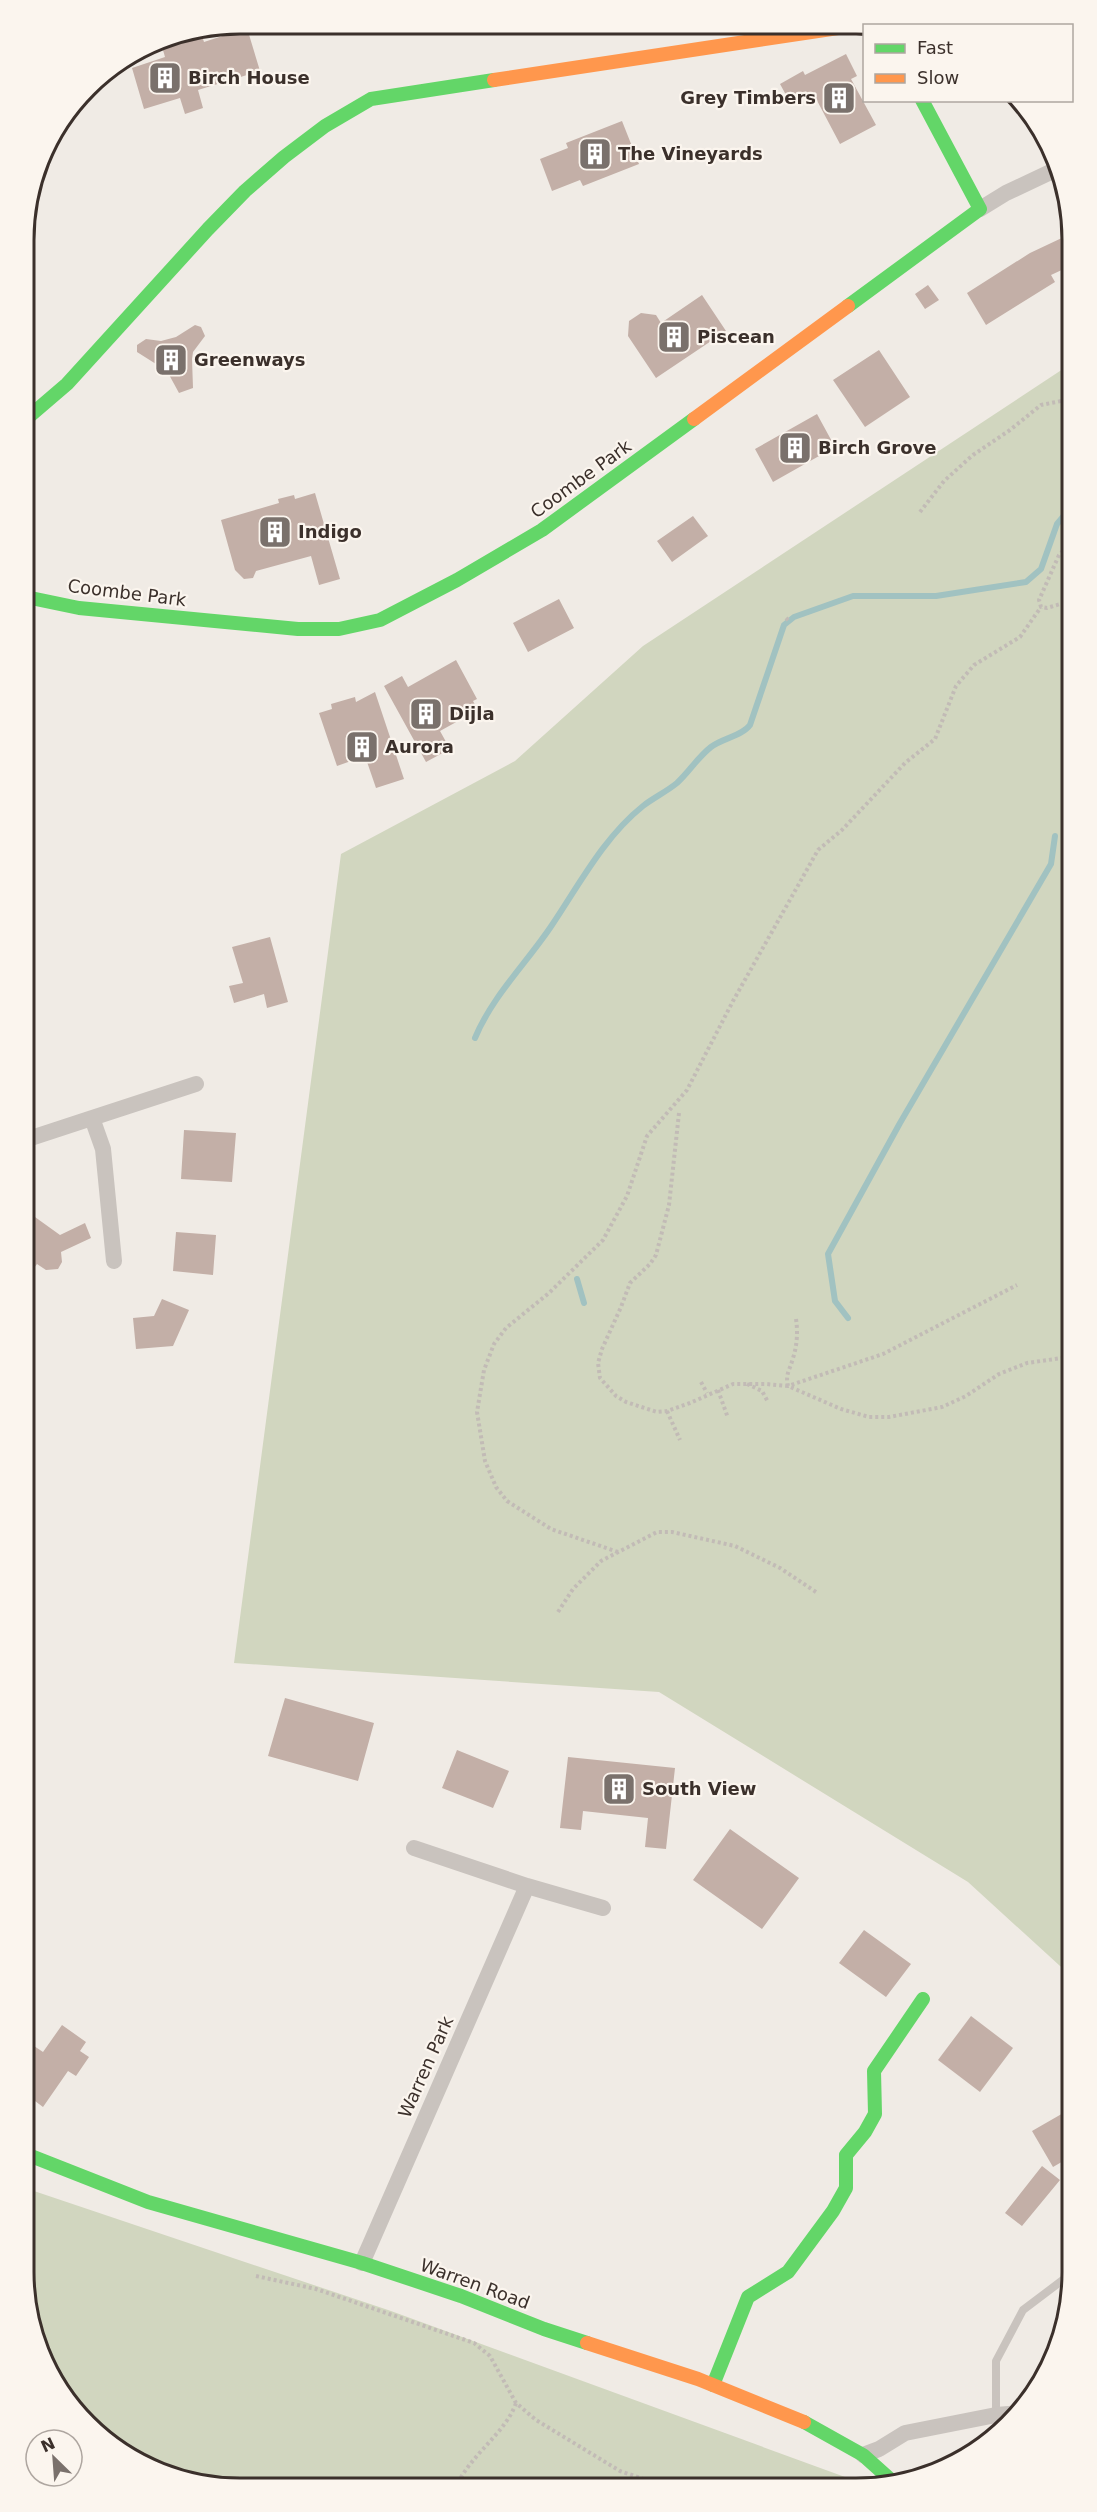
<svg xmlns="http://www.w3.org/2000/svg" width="1097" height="2512" font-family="'DejaVu Sans',sans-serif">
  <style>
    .green { fill: #d1d6bf }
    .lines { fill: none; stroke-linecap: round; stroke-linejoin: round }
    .stream { stroke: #a1c2c1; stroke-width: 6 }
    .building { fill: #c3afa7 }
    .path { stroke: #c2bbb6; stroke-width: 4; stroke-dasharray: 3 3; stroke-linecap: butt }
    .lane { stroke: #c9c3be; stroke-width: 8 }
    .street { stroke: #c9c3be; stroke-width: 16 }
    .fast { stroke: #63d668; stroke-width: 14 }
    .slow { stroke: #ff974d; stroke-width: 14 }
    .labels { text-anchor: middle; stroke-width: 4.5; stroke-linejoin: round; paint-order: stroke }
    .poi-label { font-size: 18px; font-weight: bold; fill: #3b302b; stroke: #fbf5ee; text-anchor: start }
    .street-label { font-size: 18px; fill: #3b302b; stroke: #fbf5ee }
    .rim { fill: none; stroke: #3b302b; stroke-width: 3 }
  </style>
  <rect width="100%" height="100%" fill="#f0ebe5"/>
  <!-- green -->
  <path class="green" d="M1066 367 1071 1976 968 1882 659 1692 234 1663 341 854 515 761 643 646Z
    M31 2190 391 2311 856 2481 198 2484 97 2434 60 2392 31 2328Z"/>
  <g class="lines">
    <!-- stream -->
    <path class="stream" d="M475 1038C493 995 526 964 552 925 579 885 604 837 643 806 653 798 666 792 677 783 689 772 698 757 711 747 723 738 742 736 750 725L784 625 794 617 853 596H936L1026 582 1041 569 1057 524 1067 512
      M577 1279 584 1303
      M848 1318 835 1301 828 1254 900 1123 1051 864 1055 836"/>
  </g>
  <!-- building -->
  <path class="building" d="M247 28 260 71 198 90 203 108 185 114 180 98 144 109 132 68 165 57 161 43 182 37 183 42 202 36 204 42Z
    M846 54 857 76 851 79 876 125 840 144 813 93 791 104 780 84 803 71 805 75Z
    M622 121 639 164 583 186 580 180 552 191 540 159 568 148 566 143Z
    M1066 236V268L1051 275 1055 282 986 325 967 293 1030 253Z
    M928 285 939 300 925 309 915 294Z
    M702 295 726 331 656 378 628 336 629 321 641 313 656 315 661 323Z
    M195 325 201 327 205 336 193 352 192 359 193 388 179 393 167 371 137 352V345L146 339 161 341 176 337Z
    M879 350 910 397 865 427 833 380Z
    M817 414 835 447 773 482 755 449Z
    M315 493 340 579 319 585 311 556 256 571 253 578 244 579 235 570 221 520 279 503 278 499 294 495 295 499Z
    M693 516 708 536 672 562 657 541Z
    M559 599 574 628 528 652 513 623Z
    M456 660 477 699 473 701 478 710 440 731 450 749 426 762 384 686 402 676 408 687Z
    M375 692 404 779 376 788 365 756 337 766 319 713 332 709 331 704 355 697 356 702Z
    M270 937 288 1002 267 1008 264 994 234 1003 229 986 243 983 232 947Z
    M184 1130 236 1133 232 1182 181 1179Z
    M28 1212 60 1235 85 1223 91 1238 61 1252 62 1262 58 1269 46 1270 37 1264 28 1276Z
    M176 1232 216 1235 213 1275 173 1271Z
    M162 1299 189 1310 173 1346 136 1349 133 1318 154 1316Z
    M285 1698 374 1723 358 1781 268 1756Z
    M457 1750 509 1771 493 1808 442 1788Z
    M568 1757 675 1768 666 1849 645 1847 648 1818 583 1811 581 1830 560 1828Z
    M730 1829 799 1878 762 1929 693 1880Z
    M864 1930 911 1964 886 1997 839 1963Z
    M971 2016 1013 2048 980 2092 938 2060Z
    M62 2025 86 2042 80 2051 89 2057 76 2076 68 2071 43 2107 31 2098V2044L43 2052Z
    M1072 2108V2156L1053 2167 1032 2131Z
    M1042 2166 1060 2180 1022 2226 1005 2213Z"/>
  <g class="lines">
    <!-- path -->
    <path class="path" d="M920 512 944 481 973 455 1010 430 1041 405 1066 400
      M1067 546 1059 555 1039 600 1041 607 1047 608 1067 602
      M786 618 790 622
      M679 1113 669 1205 656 1255 650 1264 630 1283 621 1307 602 1349 598 1363 600 1378 616 1396 626 1402 657 1412 667 1411 690 1403 733 1384H766L788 1386 841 1409 869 1417H889L942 1407 966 1396 999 1374 1027 1363 1069 1357
      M796 1319C798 1332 797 1346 793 1358 790 1370 785 1374 788 1386L883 1354 1017 1285
      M701 1382 707 1393
      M747 1384 762 1391 768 1402
      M718 1390 728 1418
      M667 1411 680 1440
      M618 1552 551 1529 507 1501 496 1487 485 1461 477 1412 484 1370 494 1344 506 1328 549 1293 603 1240 627 1196 647 1136 687 1090 733 1001 818 850 842 830 905 763 935 739 956 686 974 665 1020 637 1041 607
      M558 1612 573 1589 601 1561 657 1532H672L735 1546 780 1568 816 1592
      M256 2276 316 2289 474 2343 490 2356 516 2403 536 2420 620 2471 652 2482
      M458 2483C472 2454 506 2432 516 2403"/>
    <!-- lane -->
    <path class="lane" d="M996 2415V2361L1023 2310 1072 2273"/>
    <!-- street -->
    <path class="street" d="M980 209 1006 193 1059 168
      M92 1118 196 1084
      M28 1139 92 1118 103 1149 114 1261
      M414 1848 527 1886 603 1908
      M362 2263 527 1886
      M863 2455 879 2449 905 2433 996 2415 1020 2413"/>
    <!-- fast -->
    <path class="fast" d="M848 306 980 209 922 100
      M25 420 67 384 208 229 245 191 284 157 325 126 371 99 494 80
      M26 597 79 608 298 629H339L380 620 457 580 542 530 694 419
      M31 2156 148 2202 362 2263 461 2296 544 2329 587 2343
      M713 2385 748 2297 788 2272 833 2211 846 2188V2155L865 2132 875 2114 874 2071 923 1999
      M804 2422 863 2455 892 2481"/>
    <!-- slow -->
    <path class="slow" d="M494 80 838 28
      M694 419 848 306
      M587 2343 698 2379 804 2422"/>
  </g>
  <!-- icons -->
  <defs>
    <symbol id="building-square" viewBox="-11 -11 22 22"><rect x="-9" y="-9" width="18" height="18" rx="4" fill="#7a716c" stroke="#fbf5ee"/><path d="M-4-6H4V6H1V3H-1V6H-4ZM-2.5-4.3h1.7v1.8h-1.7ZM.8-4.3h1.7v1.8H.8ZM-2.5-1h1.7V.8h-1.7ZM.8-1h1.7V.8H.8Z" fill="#fff"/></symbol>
  </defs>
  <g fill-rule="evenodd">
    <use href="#building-square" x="146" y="59" width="38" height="38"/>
    <use href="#building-square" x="820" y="79" width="38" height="38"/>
    <use href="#building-square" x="576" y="135" width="38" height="38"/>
    <use href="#building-square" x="655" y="318" width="38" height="38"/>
    <use href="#building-square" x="152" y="341" width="38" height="38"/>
    <use href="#building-square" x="776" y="429" width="38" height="38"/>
    <use href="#building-square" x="256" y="513" width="38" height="38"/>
    <use href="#building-square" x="407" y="695" width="38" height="38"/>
    <use href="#building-square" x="343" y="728" width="38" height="38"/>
    <use href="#building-square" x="600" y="1770" width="38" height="38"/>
  </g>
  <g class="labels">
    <!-- poi labels -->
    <g class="poi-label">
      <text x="188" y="84">Birch House</text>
      <text x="816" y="104" text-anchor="end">Grey Timbers</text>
      <text x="618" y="160">The Vineyards</text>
      <text x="697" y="343">Piscean</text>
      <text x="194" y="366">Greenways</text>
      <text x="818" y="454">Birch Grove</text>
      <text x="298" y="538">Indigo</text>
      <text x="449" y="720">Dijla</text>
      <text x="385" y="753">Aurora</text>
      <text x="642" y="1795">South View</text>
    </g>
    <!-- street labels -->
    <g class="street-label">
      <text transform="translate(581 479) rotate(-36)" y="6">Coombe Park</text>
      <text transform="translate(127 593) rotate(7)" y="6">Coombe Park</text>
      <text transform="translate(426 2067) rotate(-66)" y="6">Warren Park</text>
      <text transform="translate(475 2284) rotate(20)" y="6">Warren Road</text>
    </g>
  </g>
  <!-- crop -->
  <path d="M0 0H1097V2512H0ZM240 34H856A206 206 0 0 1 1062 240V2272A206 206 0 0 1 856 2478H240A206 206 0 0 1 34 2272V240A206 206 0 0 1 240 34Z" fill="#fbf5ee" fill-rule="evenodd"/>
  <path class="rim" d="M240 34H856A206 206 0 0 1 1062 240V2272A206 206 0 0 1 856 2478H240A206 206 0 0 1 34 2272V240A206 206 0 0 1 240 34Z"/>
  <!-- legend -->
  <rect x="863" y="24" width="210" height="78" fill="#fbf5ee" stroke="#aea6a0" stroke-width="1.5"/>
  <rect x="875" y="44" width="30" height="9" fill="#63d668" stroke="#aea6a0" stroke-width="1.5"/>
  <text x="917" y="54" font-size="18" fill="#3b302b">Fast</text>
  <rect x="875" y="74" width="30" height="9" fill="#ff974d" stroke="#aea6a0" stroke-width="1.5"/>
  <text x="917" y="84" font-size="18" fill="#3b302b">Slow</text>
  <!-- north arrow -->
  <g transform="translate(54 2458) rotate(335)"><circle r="28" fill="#fbf5ee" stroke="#aea6a0" stroke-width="1.5"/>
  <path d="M0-4.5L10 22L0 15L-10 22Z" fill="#7a716c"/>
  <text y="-9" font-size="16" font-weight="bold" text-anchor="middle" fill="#3b302b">N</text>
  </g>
</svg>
